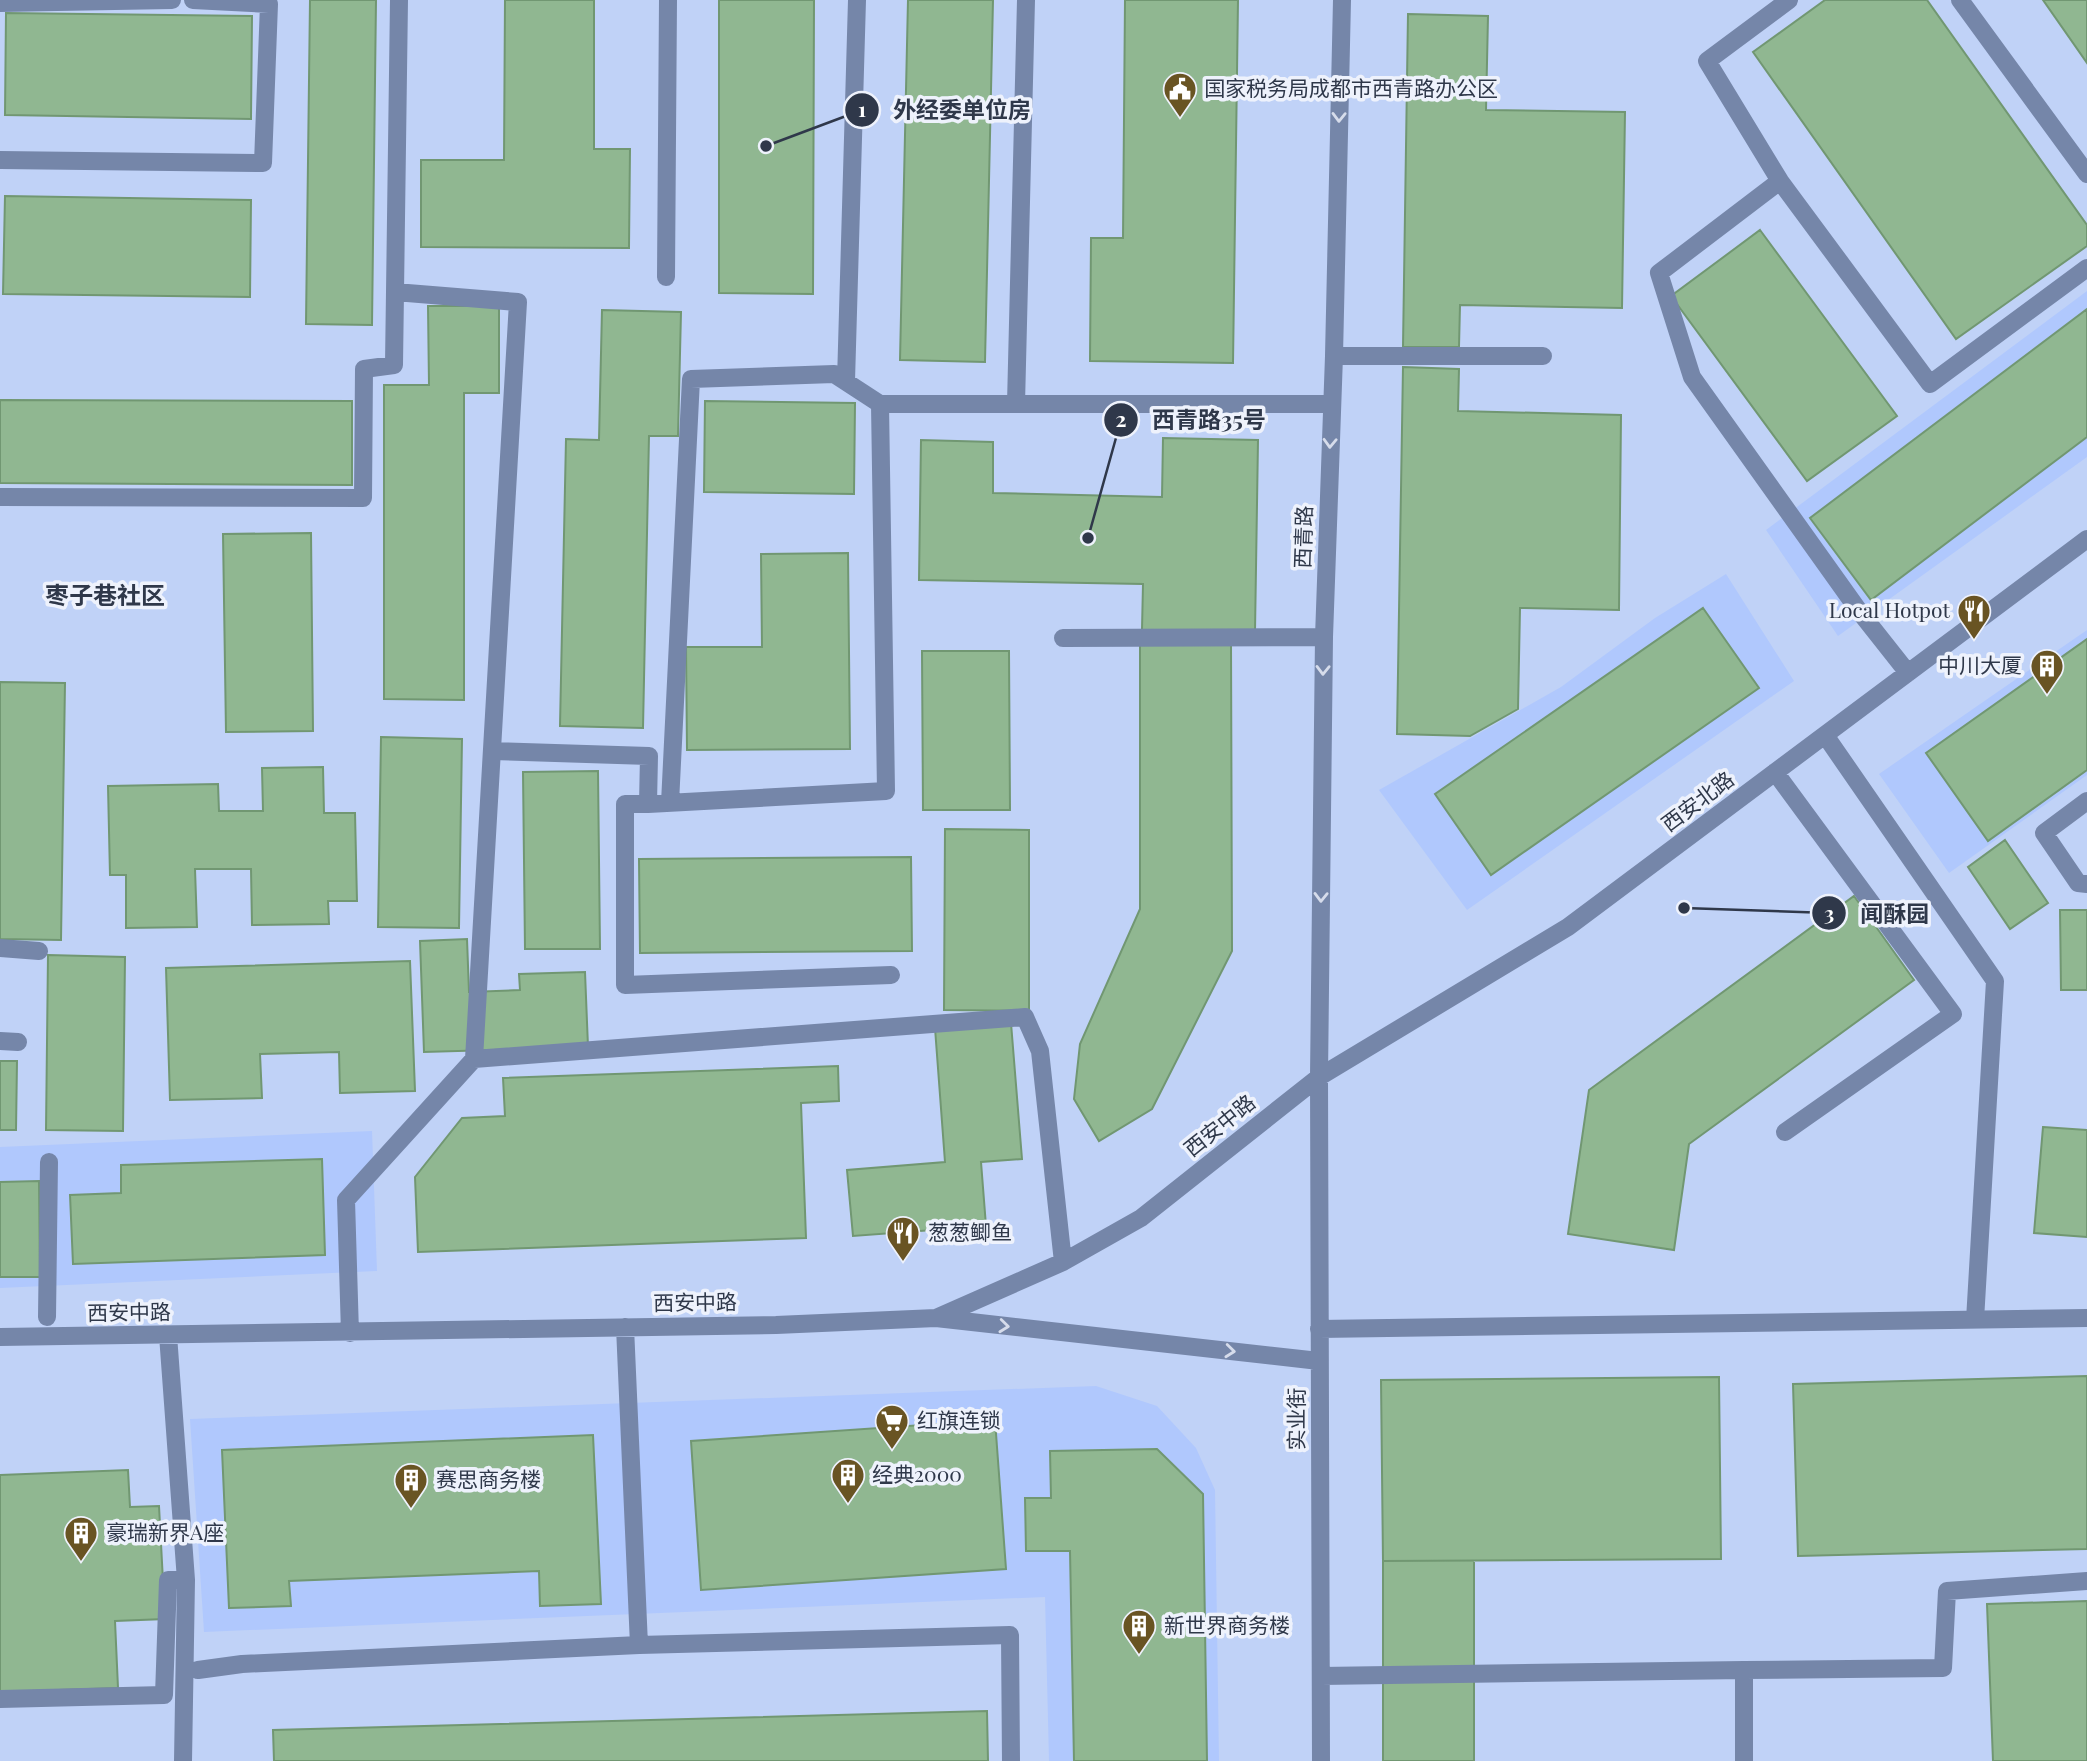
<svg xmlns="http://www.w3.org/2000/svg" width="2087" height="1761" font-family="'Playfair Display','Noto Sans SC',serif">
  <style>
    .built { fill: #b0c8fd }
    .building { fill: #90b791; stroke: #719772; stroke-width: 2 }
    .lines { fill: none; stroke-linecap: round; stroke-linejoin: round }
    .minor { stroke: #7586a9; stroke-width: 18 }
    .oneway { stroke: #d6dceb }
    .labels { text-anchor: middle; stroke-width: 7; stroke-linejoin: round; paint-order: stroke }
    .poi-label { font-size: 21px; fill: #2f384a; stroke: #eef2fc; text-anchor: start }
    .street-label { font-size: 21px; fill: #2f384a; stroke: #eef2fc }
    .quarter-label { font-size: 24px; font-weight: bold; fill: #2f384a; stroke: #eef2fc }
    .leader { fill: none; stroke: #2f384a; stroke-width: 2.5 }
    .callout-dot { fill: #2f384a; stroke: #eef2fc; stroke-width: 2.5 }
    .mark-label { font-size: 21px; text-anchor: middle; font-weight: bold; fill: #fff }
    .callout-label { font-size: 23px; text-anchor: middle; font-weight: bold; fill: #2f384a; stroke: #eef2fc; stroke-width: 7; stroke-linejoin: round; paint-order: stroke }
  </style>
  <rect width="100%" height="100%" fill="#c0d2f7"/>
  <!-- built -->
  <path class="built" d="M2087 291V457L1838 636 1766 530Z
    M1726 574 1794 681 1467 910 1379 790 1561 687 1655 618Z
    M2087 630V775L1949 873 1879 774Z
    M372 1131 377 1271 0 1288V1147Z
    M1096 1386 1157 1406 1196 1448 1215 1490 1219 1761H1049L1045 1597 204 1632 190 1419Z"/>
  <!-- building -->
  <path class="building" d="M310 0H376L372 325 306 324Z
    M505 0H594V149H630L629 248 421 247V160H504Z
    M719 0H814L813 294 719 293Z
    M908 0H993L985 362 900 360Z
    M1125 0H1238L1233 363 1090 361 1091 238H1123Z
    M1825 0H1927L2087 225V246L1956 339 1753 52Z
    M2043 0H2087V63Z
    M6 13 252 16 251 119 5 115Z
    M1408 14 1488 16 1486 110 1625 112 1622 308 1460 305 1459 347H1403Z
    M5 196 251 200 250 297 3 294Z
    M1760 230 1897 416 1807 481 1671 296Z
    M428 306H499V393H464V700L384 699V385H429Z
    M2087 309V437L1871 600 1810 518Z
    M602 310 681 312 678 436H649L643 728 560 726 566 439 599 440Z
    M1403 367 1459 369 1458 411 1621 415 1619 610 1520 608 1518 709 1470 736 1397 734Z
    M0 400 352 401V485L0 483Z
    M705 401 855 403 854 494 704 492Z
    M1163 438 1258 440 1255 632 1142 630 1143 584 919 580 921 440 993 442V493L1162 497Z
    M311 533 313 731 226 732 223 534Z
    M848 553 850 749 687 750 686 647H762L761 554Z
    M1703 608 1759 688 1491 875 1435 794Z
    M2087 639V770L1988 841 1926 753Z
    M1140 644H1231L1232 951 1152 1109 1099 1141 1074 1099 1080 1044 1140 909Z
    M922 651H1009L1010 810H923Z
    M0 682 65 683 61 940 0 939Z
    M381 737 462 739 459 928 378 927Z
    M323 767 324 813H355L357 901H328L329 924 252 925 251 869H195L197 927 126 928V875H110L108 786 218 784 219 811H263L262 768Z
    M598 771 600 949H525L523 772Z
    M945 829 1029 830V1011L944 1010Z
    M2005 840 2048 903 2010 929 1968 867Z
    M911 857 912 951 640 953 639 859Z
    M1854 896 1914 980 1689 1144 1674 1250 1568 1234 1589 1090Z
    M2060 910H2087V990H2061Z
    M467 939 469 992 520 990 519 974 585 972 588 1047 424 1052 420 941Z
    M48 955 125 957 123 1131 46 1130Z
    M410 961 415 1091 340 1093 339 1052 260 1054 262 1098 170 1100 166 968Z
    M1011 1023 1022 1159 981 1162 986 1226 853 1236 847 1170 945 1162 935 1028Z
    M0 1061H17L16 1130H0Z
    M838 1066 839 1101 801 1103 806 1238 418 1252 415 1177 462 1118 505 1116 503 1078Z
    M2043 1127 2087 1130V1237L2034 1233Z
    M322 1159 325 1255 73 1264 70 1195 121 1193V1165Z
    M39 1181 40 1277H0V1182Z
    M2087 1376V1549L1798 1556 1793 1384Z
    M1719 1377 1721 1559 1383 1561 1381 1380Z
    M995 1420 1006 1569 701 1590 691 1441Z
    M593 1435 601 1604 540 1606 539 1571 289 1581 291 1606 229 1608 222 1450Z
    M1157 1449 1203 1494 1207 1761H1074L1070 1551H1026L1025 1498H1051L1050 1451Z
    M128 1470 130 1507 159 1506 165 1619 115 1621 118 1688 0 1692V1475Z
    M1383 1561H1474V1761H1383Z
    M2087 1601V1761H1993L1987 1604Z
    M987 1711 988 1761H274L273 1730Z"/>
  <g class="lines">
    <!-- minor -->
    <path class="minor" d="M1960 0 2087 174
      M0 3 172 0
      M0 160 263 163 269 4 193 0
      M1780 181 1707 61 1789 0
      M666 277 668 0
      M1334 356H1543
      M846 381 857 0
      M1016 404 1026 0
      M0 497 363 498 364 369 394 365 399 0
      M1063 638 1324 637
      M1908 673 1859 611 1692 377 1659 273 1780 181 1930 384 2087 268
      M1825 735 1995 981 1975 1320
      M492 751 649 756 648 804 886 791 880 404H1332
      M1775 772 1953 1014 1785 1132
      M2087 801 2044 833 2078 883 2087 884
      M670 803 691 379 834 374 880 404
      M648 804H625V985L891 975
      M0 948 39 951
      M0 1041 18 1042
      M474 1059 1025 1017 1040 1051 1063 1262
      M47 1317 49 1162
      M936 1318 1319 1361
      M625 1327 639 1645
      M1319 1329 2087 1318
      M350 1333 346 1200 474 1059 518 302 395 292
      M168 1335 186 1580 183 1761
      M0 1337 776 1325 936 1318 1063 1262 1141 1218 1319 1077 1568 927 2087 539
      M198 1670 242 1664 639 1645 1010 1635 1011 1761
      M1744 1670 1943 1668 1947 1591 2087 1581
      M1321 1676 1744 1670V1761
      M0 1699 164 1695 168 1580H186
      M1321 1761 1319 1077 1324 637 1334 356 1342 0"/>
  </g>
  <!-- one-way arrows -->
  <defs><path id="oneway-chevron" d="M-2-3.5L2.5 0L-2 3.5" fill="none" stroke-width="1.6" stroke-linecap="round" stroke-linejoin="round" transform="scale(1.75)"/></defs>
  <g class="oneway">
    <use href="#oneway-chevron" transform="translate(1339 117) rotate(91)"/>
    <use href="#oneway-chevron" transform="translate(1330 443) rotate(92)"/>
    <use href="#oneway-chevron" transform="translate(1323 670) rotate(91)"/>
    <use href="#oneway-chevron" transform="translate(1321 897) rotate(91)"/>
    <use href="#oneway-chevron" transform="translate(1004 1326) rotate(6)"/>
    <use href="#oneway-chevron" transform="translate(1230 1351) rotate(6)"/>
  </g>
  <!-- icons -->
  <defs>
    <symbol id="civic-pin" viewBox="-11 -11 22 30"><path d="M0 17L-7.5 6A9.5 9.5 0 1 1 7.5 6Z" fill="#695423" stroke="#eef2fc"/><path d="M-.6-6.5H3V-4.5H.6V-3L4-1V1h2V6H-6V1h2V-1L-.6-3ZM-1.2 2.5V6h2.4V2.5Z" fill="#fff"/></symbol>
    <symbol id="restaurant-pin" viewBox="-11 -11 22 30"><path d="M0 17L-7.5 6A9.5 9.5 0 1 1 7.5 6Z" fill="#695423" stroke="#eef2fc"/><path d="M-5-6h1v4h1v-4h1v4h1v-4h1v5L-1.5 .5V6h-2V.5L-5-1ZM5-6V6H3V1.5H1.5Q1.5-4 5-6Z" fill="#fff"/></symbol>
    <symbol id="building-pin" viewBox="-11 -11 22 30"><path d="M0 17L-7.5 6A9.5 9.5 0 1 1 7.5 6Z" fill="#695423" stroke="#eef2fc"/><path d="M-4-6H4V6H1V3H-1V6H-4ZM-2.5-4.3h1.7v1.8h-1.7ZM.8-4.3h1.7v1.8H.8ZM-2.5-1h1.7V.8h-1.7ZM.8-1h1.7V.8H.8Z" fill="#fff"/></symbol>
    <symbol id="supermarket-pin" viewBox="-11 -11 22 30"><path d="M0 17L-7.5 6A9.5 9.5 0 1 1 7.5 6Z" fill="#695423" stroke="#eef2fc"/><path d="M-6-5.5h2.5l.6 2H6L4.5 2H-2.5L-4.4-4H-6ZM-1.5 3.2a1.3 1.3 0 1 0 .1 0ZM3 3.2a1.3 1.3 0 1 0 .1 0Z" fill="#fff"/></symbol>
  </defs>
  <g fill-rule="evenodd">
    <use href="#civic-pin" x="1161" y="70" width="38" height="52"/>
    <use href="#restaurant-pin" x="1955" y="592" width="38" height="52"/>
    <use href="#building-pin" x="2028" y="647" width="38" height="52"/>
    <use href="#restaurant-pin" x="884" y="1214" width="38" height="52"/>
    <use href="#supermarket-pin" x="873" y="1402" width="38" height="52"/>
    <use href="#building-pin" x="829" y="1456" width="38" height="52"/>
    <use href="#building-pin" x="392" y="1461" width="38" height="52"/>
    <use href="#building-pin" x="62" y="1514" width="38" height="52"/>
    <use href="#building-pin" x="1120" y="1607" width="38" height="52"/>
  </g>
  <g class="labels">
    <!-- poi labels -->
    <g class="poi-label">
      <text x="1204" y="96">国家税务局成都市西青路办公区</text>
      <text x="1950" y="618" text-anchor="end">Local Hotpot</text>
      <text x="2022" y="673" text-anchor="end">中川大厦</text>
      <text x="928" y="1240">葱葱鲫鱼</text>
      <text x="917" y="1428">红旗连锁</text>
      <text x="872" y="1482">经典2000</text>
      <text x="436" y="1487">赛思商务楼</text>
      <text x="106" y="1540">豪瑞新界A座</text>
      <text x="1164" y="1633">新世界商务楼</text>
    </g>
    <!-- street labels -->
    <g class="street-label">
      <text transform="translate(1304 537) rotate(-88)" y="7">西青路</text>
      <text transform="translate(1698 802) rotate(-37)" y="7">西安北路</text>
      <text transform="translate(1220 1126) rotate(-39)" y="7">西安中路</text>
      <text transform="translate(695 1303) rotate(-1)" y="7">西安中路</text>
      <text transform="translate(129 1313) rotate(-1)" y="7">西安中路</text>
      <text transform="translate(1297 1419) rotate(-90)" y="7">实业街</text>
    </g>
    <!-- quarter labels -->
    <g class="quarter-label">
      <text x="105" y="604">枣子巷社区</text>
    </g>
  </g>
  <!-- callouts -->
  <path class="leader" d="M766 146L862 110M1088 538L1121 420M1684 908L1829 913"/>
  <g class="callout-dot">
    <circle cx="766" cy="146" r="7"/>
    <circle cx="1088" cy="538" r="7"/>
    <circle cx="1684" cy="908" r="7"/>
    <circle cx="862" cy="110" r="18"/>
    <circle cx="1121" cy="420" r="18"/>
    <circle cx="1829" cy="913" r="18"/>
  </g>
  <g class="mark-label">
    <text x="862" y="117">1</text>
    <text x="1121" y="427">2</text>
    <text x="1829" y="921">3</text>
  </g>
  <g class="callout-label">
    <text x="962" y="118">外经委单位房</text>
    <text x="1209" y="428">西青路35号</text>
    <text x="1895" y="922">闻酥园</text>
  </g>
</svg>
